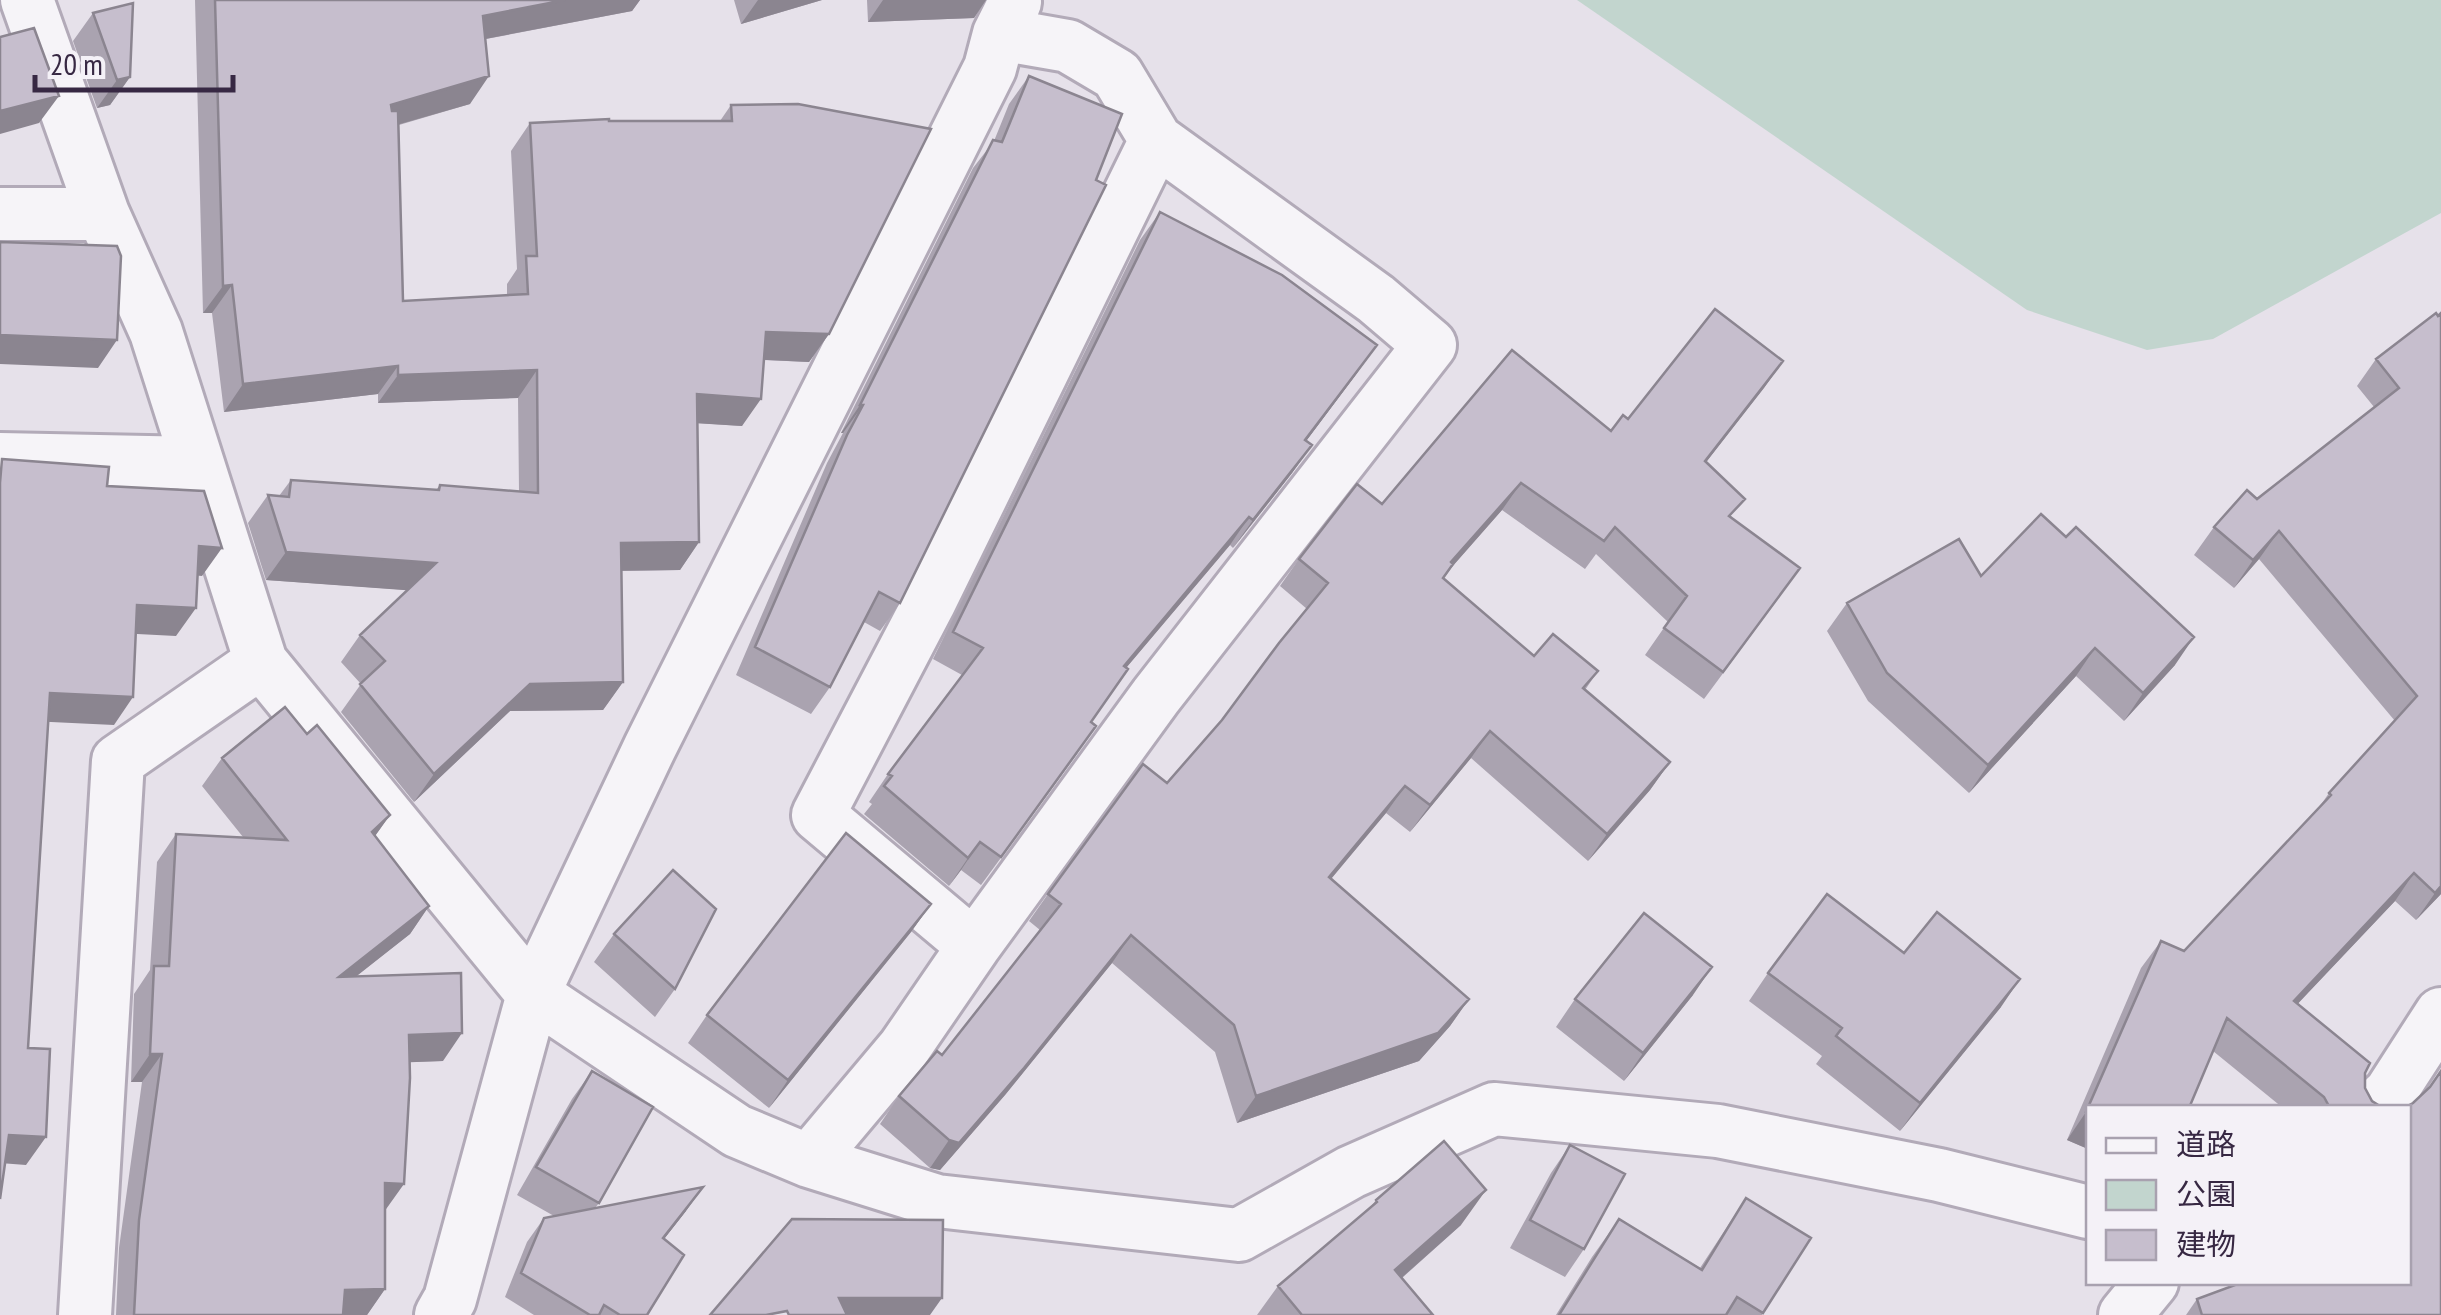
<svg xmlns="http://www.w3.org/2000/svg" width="2441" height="1315" font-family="'PT Sans Narrow','Noto Sans JP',sans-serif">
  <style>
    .green { fill: #c2d5ce }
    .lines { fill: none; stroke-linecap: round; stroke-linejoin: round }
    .street-casing { stroke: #b2aab8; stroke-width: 58 }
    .street { stroke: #f6f4f8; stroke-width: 52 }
    .wall { fill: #aaa3b0 }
    .shaded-wall { fill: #8b8590 }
    .building { fill: #c6becd; stroke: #8b8590; stroke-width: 2.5 }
  </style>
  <rect width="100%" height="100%" fill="#e6e1ea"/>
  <!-- green -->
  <path class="green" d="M1577 0H2441V213L2213 339 2147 350 2027 310Z"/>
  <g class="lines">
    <defs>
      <path id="street" d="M27 0 103 214 156 332 261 662 533 994 737 1131 809 1161 937 1201 1239 1235 1351 1172 1494 1109 1718 1131 1939 1175 2088 1212
        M0 214H103
        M0 459 197 463
        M974 946 818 815 929 603 1156 140
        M2374 1108 2390 1093 2441 1014
        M809 1161 904 1048 974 946 1156 696 1430 345 1376 299 1156 140 1117 75 1068 46 999 34
        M85 1315 118 761 261 662
        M441 1315 450 1299 533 994 650 747 990 68 999 34 1015 2
        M2125 1315 2152 1282"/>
    </defs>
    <!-- street casing -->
    <use href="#street" class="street-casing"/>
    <!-- street -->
    <use href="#street" class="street"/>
  </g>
  <!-- wall -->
  <path class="wall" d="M195 0H640L632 11 486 39 470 104 399 125 403 301 507 295V284L517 269 511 151 530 123 720 121 731 105 829 334 809 362 764 360 742 426 697 423 699 542 680 570 621 571 623 682 603 710 510 711 414 802 341 712 361 684 341 662 360 635 408 590 266 580 248 523 268 495 279 496 291 480 436 490 440 485 519 491 518 398 378 403V394L224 412 212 313H203Z
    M734 0H822L741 24Z
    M867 0H986L974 18 868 22Z
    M93 13 130 77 110 105 97 108 73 41Z
    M1029 76 900 603 880 631 864 622 830 687 811 714 736 675 827 463 843 433H841L973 168 994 141 1009 104Z
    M1160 212 1357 373 1306 441 1312 445 1292 473 1233 548 1230 545 1126 668 1091 722 1077 754 981 885 961 870 949 886 864 814 872 804 869 802 888 774 962 675 933 659 1140 240Z
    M2438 316 2441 894 2416 920 2395 901 2297 1004 2365 1073V1088L2372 1101 2383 1108H2283L2213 1051 2088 1149 2067 1140 2141 968 2161 941 2184 951 2318 809 2329 793 2395 721 2259 559 2234 588 2194 555 2214 527 2257 499 2374 407 2357 386 2376 359Z
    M1783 361 1706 462 1732 518 1781 595 1704 699 1645 655 1668 622 1596 554 1585 569 1502 510 1451 568 1444 578 1534 656 1598 671 1585 690 1670 762 1650 790 1588 861 1471 758 1410 832 1386 813 1331 879 1469 999 1450 1026 1419 1061 1237 1123 1215 1052 1112 963 1005 1095 940 1170 930 1168 880 1124 899 1096 942 1055 1040 930 1029 921 1048 894 1167 783 1222 720 1307 609 1280 586 1299 559 1382 504 1611 431 1628 419Z
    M1981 576 2175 665 2124 721 2076 676 1969 793 1868 701 1827 631 1847 603Z
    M307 734 390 815 375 836 429 906 410 934 356 976 443 1061 410 1062 385 1211V1289L367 1315H116L119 1248 142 1082H131L134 994 150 970 157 862 176 834 243 837 202 786 222 758Z
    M931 904 911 932 769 1108 688 1043 707 1015Z
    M614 934 675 989 655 1017 594 962Z
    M1904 953 2001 1007 1900 1131 1816 1064 1822 1056 1749 1001 1768 973Z
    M1693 995 1624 1081 1556 1027 1575 999Z
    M592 1071 599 1203 595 1208 686 1211 664 1239 647 1315H534L505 1297 527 1242 544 1218 554 1216 517 1195 572 1099Z
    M1570 1145 1584 1249 1565 1277 1510 1248 1551 1173Z
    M1746 1198 1811 1238 1762 1315H1556L1592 1257 1619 1219 1700 1268Z
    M1376 1200 1461 1225 1402 1278 1432 1315H1257L1278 1286 1370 1208Z
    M2197 1299 2441 1315H2186Z"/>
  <!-- shaded-wall -->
  <path class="shaded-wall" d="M565 0H640L632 11 464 43 483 16Z
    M758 0H822L741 24Z
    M883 0H986L974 18 868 22Z
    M489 76 470 104 372 132 391 105Z
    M130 77 110 105 97 108 117 80Z
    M59 96 39 123 0 134V111Z
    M232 285 212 313H203L223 286Z
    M766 332 829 334 809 362 747 359Z
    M0 335 117 340 98 368 0 364Z
    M1377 345 1357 373 1286 468 1305 440Z
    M1783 361 1764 388 1686 488 1705 461Z
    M398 366 378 394 224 412 243 384Z
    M537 370 518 398 378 403 398 375Z
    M697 394 761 399 742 426 677 422Z
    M860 405H863L843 433H841Z
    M1312 445 1292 473 1233 548 1253 520Z
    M1521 483 1502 510 1451 568 1434 591 1451 562Z
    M1249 517 1230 545 1104 694 1124 666Z
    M2279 531 2259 559 2234 588 2253 560Z
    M699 542 680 570 601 571 621 543Z
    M199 546 222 548 202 576 179 574Z
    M286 552 436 563 417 591 266 580Z
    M137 605 196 608 176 636 118 633Z
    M2194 637 2175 665 2124 721 2143 693Z
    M2095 648 2076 676 1969 793 1988 765Z
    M623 682 603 710 510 711 414 802 434 774 530 684Z
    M50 693 133 697 114 725 30 721Z
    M1490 731 1471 758 1410 832 1430 805Z
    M1670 762 1650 790 1588 861 1607 834Z
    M1405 786 1386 813 1310 904 1329 877Z
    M390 815 370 843 372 832Z
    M980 842 961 870 949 886 968 858Z
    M2414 873 2395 901 2274 1029 2294 1001Z
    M2441 886V894L2416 920 2435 893Z
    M931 904 911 932 769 1108 788 1080Z
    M429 906 410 934 320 1005 339 977Z
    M1131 935 1112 963 1005 1095 940 1170 930 1168 949 1140Z
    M1712 967 1693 995 1624 1081 1643 1053Z
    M2020 979 2001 1007 1900 1131 1920 1103Z
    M1469 999 1450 1026 1419 1061 1237 1123 1256 1096Z
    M462 1033 443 1061 390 1063 409 1035Z
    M150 1054H162L142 1082H131Z
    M2086 1112 2088 1113V1149L2067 1140Z
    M9 1135 46 1137 26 1165 0 1163Z
    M385 1183 404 1184 384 1212Z
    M703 1187 686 1211 646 1262 663 1238Z
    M1486 1190 1461 1225 1371 1305 1395 1270Z
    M385 1289 367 1315H327L345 1290Z
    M839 1298H942L930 1315H827Z"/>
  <!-- building -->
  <path class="building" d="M215 0H565L483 16 489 76 391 105 392 111H398L403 301 528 294 526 256H537L530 123 609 119V121H732L731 105 798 104 931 129 829 334 766 332 761 399 697 394 699 542 621 543 623 682 530 684 434 774 360 684 385 661 360 635 436 563 286 552 268 495 289 497 291 480 439 490 440 485 538 493 537 370 398 375V366L243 384 232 285 223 286Z
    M133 3 130 77 117 80 93 13Z
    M34 28 59 96 0 111V37Z
    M1029 76 1122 114 1096 180 1106 185 900 603 879 592 830 687 755 647 847 435 863 405H860L993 140 1002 142Z
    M1160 212 1282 275 1377 345 1305 440 1312 445 1253 520 1249 517 1124 666 1128 669 1091 722 1096 726 1001 857 980 842 968 858 884 786 892 776 888 774 983 648 953 632Z
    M0 242 117 246 121 256 117 340 0 335Z
    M1715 309 1783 361 1705 461 1745 499 1729 516 1800 568 1723 672 1664 628 1687 596 1615 527 1604 541 1521 483 1451 562 1453 564 1443 578 1534 656 1553 634 1598 671 1583 688 1670 762 1607 834 1490 731 1430 805 1405 786 1329 877 1469 999 1438 1033 1256 1096 1234 1025 1131 935 1024 1068 959 1143 949 1140 899 1096 937 1051 942 1055 1061 904 1048 894 1143 764 1167 783 1222 720 1279 643 1328 583 1299 559 1357 484 1382 504 1512 350 1611 431 1623 415 1628 419Z
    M2436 313 2438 316 2441 313V886L2435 893 2414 873 2294 1001 2370 1063 2365 1073V1088L2372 1101 2383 1108H2330L2324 1097 2227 1018 2189 1108H2088V1113L2086 1112 2161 941 2184 951 2331 795 2329 793 2417 696 2279 531 2253 560 2214 527 2247 490 2257 499 2399 388 2376 359Z
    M2 459 109 467 107 486 204 491 222 548 199 546 196 608 137 605 133 697 50 693 28 1048 50 1049 46 1137 9 1135 0 1199V483Z
    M2041 514 2066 537 2076 527 2194 637 2143 693 2095 648 1988 765 1887 673 1847 603 1959 539 1981 576Z
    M285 707 307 734 317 725 390 815 372 832 429 906 339 977 461 973 462 1033 409 1035 410 1078 404 1184 385 1183V1289L345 1290 343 1315H134L139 1220 162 1054H150L154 966H169L176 834 287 840 222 758Z
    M846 833 931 904 788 1080 707 1015Z
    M673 870 716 909 675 989 614 934Z
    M1827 894 1904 953 1937 912 2020 979 1920 1103 1836 1036 1842 1028 1768 973Z
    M1644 913 1712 967 1643 1053 1575 999Z
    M592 1071 653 1107 599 1203 536 1167Z
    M2441 1071V1315H2202L2197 1299 2243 1282H2408V1108H2404L2413 1103 2430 1087Z
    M1444 1141 1486 1190 1395 1270 1433 1315H1302L1278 1286 1377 1202 1376 1200Z
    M1570 1145 1625 1174 1584 1249 1530 1220Z
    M703 1187 663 1238 684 1255 647 1315H620L604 1305 599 1315H590L521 1273 544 1218Z
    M1746 1198 1811 1238 1763 1313 1737 1297 1726 1315H1559L1619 1219 1702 1270Z
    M792 1219 943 1220 942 1298H839L847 1315H789L787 1311 766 1315H710Z"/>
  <!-- legend -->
  <rect x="2086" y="1105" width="325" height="180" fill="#f4f1f7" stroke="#a8a1af" stroke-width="2.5"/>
  <rect x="2106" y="1138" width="50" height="15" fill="#f6f4f8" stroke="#a8a1af" stroke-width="2.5"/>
  <text x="2176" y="1155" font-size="30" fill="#372843">道路</text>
  <rect x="2106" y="1180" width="50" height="30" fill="#c2d5ce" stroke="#a8a1af" stroke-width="2.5"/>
  <text x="2176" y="1205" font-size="30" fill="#372843">公園</text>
  <rect x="2106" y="1230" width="50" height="30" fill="#c6becd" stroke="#a8a1af" stroke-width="2.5"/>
  <text x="2176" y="1255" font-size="30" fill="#372843">建物</text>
  <!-- scale -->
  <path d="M35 75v15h198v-15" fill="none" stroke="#372843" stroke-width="5"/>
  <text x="50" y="75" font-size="30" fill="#372843" stroke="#f4f1f7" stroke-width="8" paint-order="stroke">20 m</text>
</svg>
